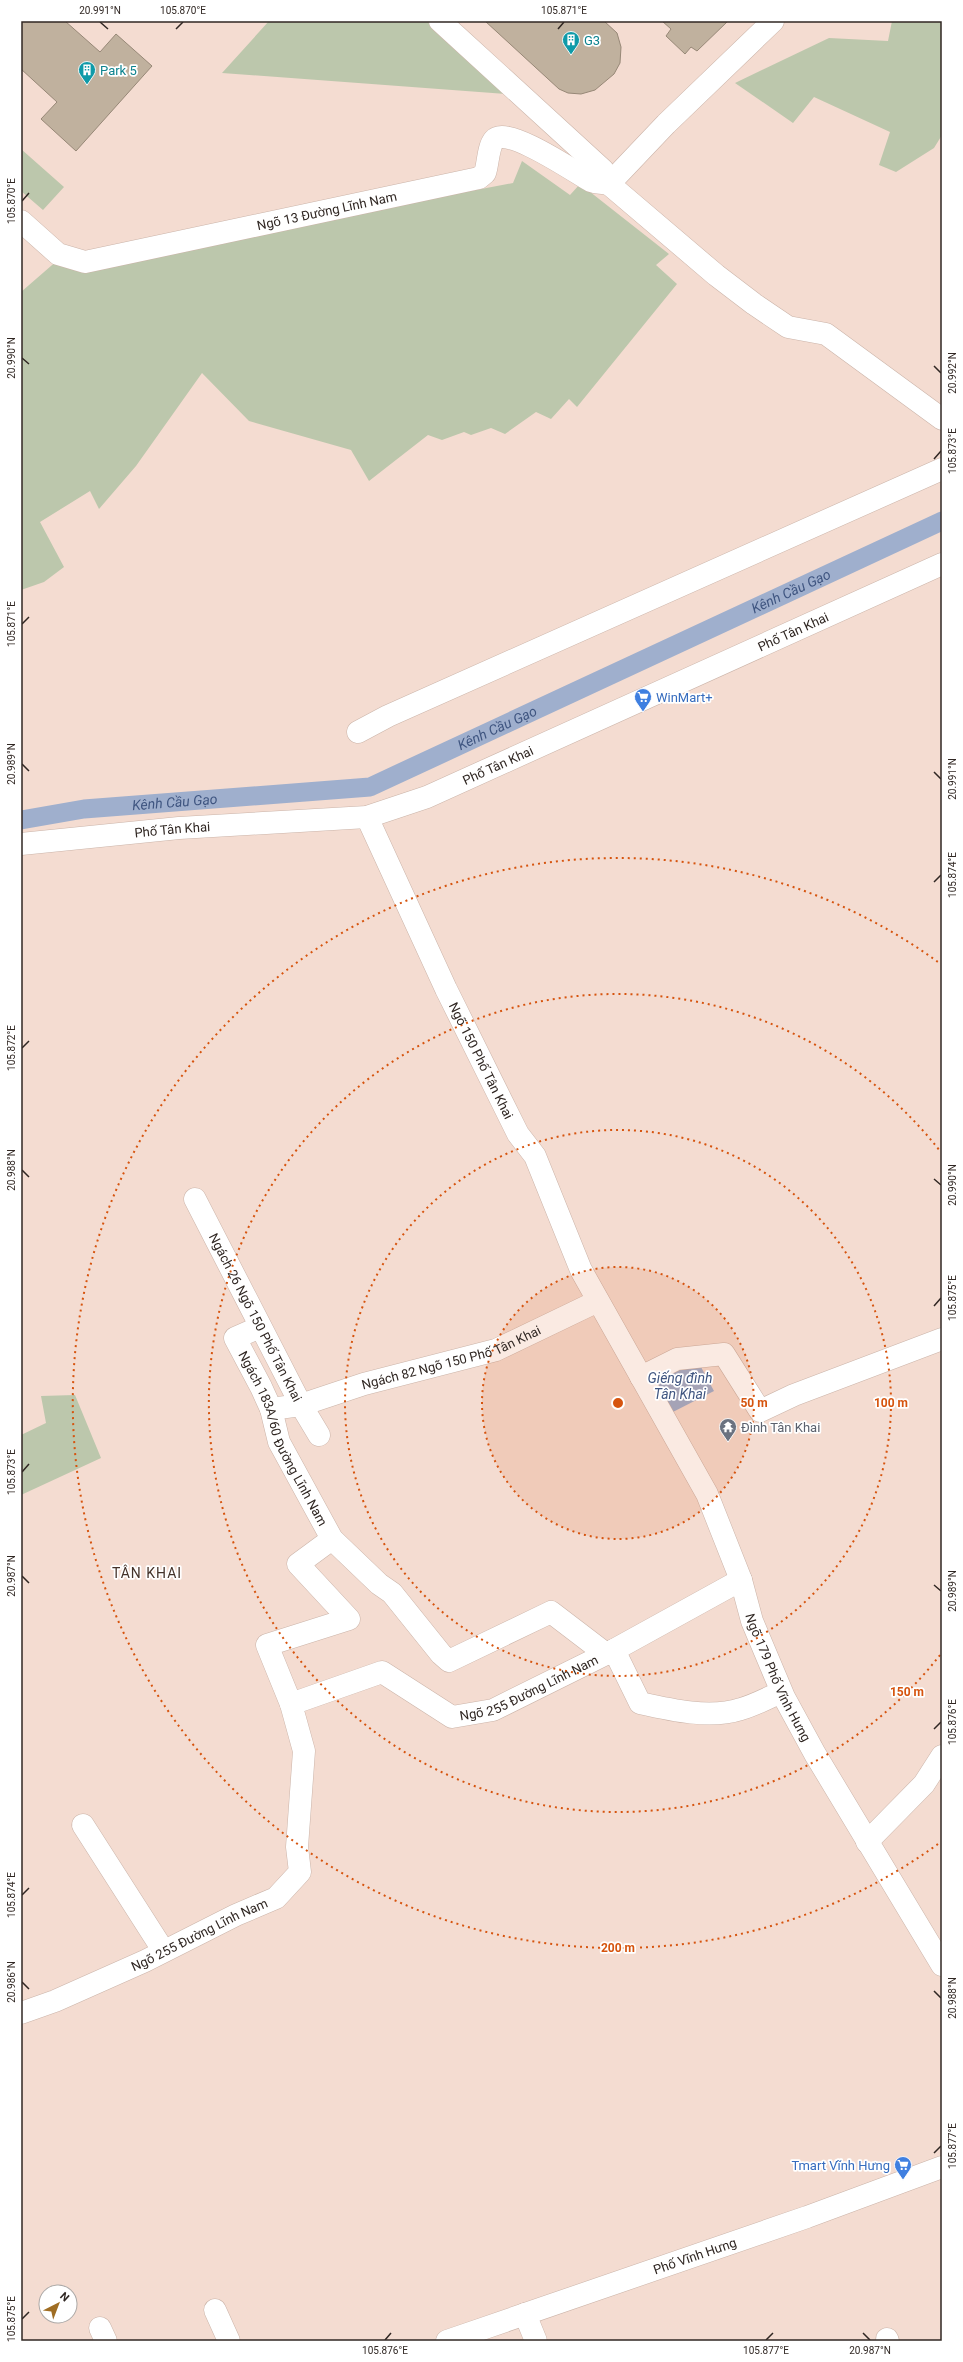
<svg xmlns="http://www.w3.org/2000/svg" width="963" height="2362" font-family="Roboto,sans-serif">
  <style>
    .green { fill: #bcc7ac }
    .water { fill: #9fafcd }
    .lines { fill: none; stroke-linecap: round; stroke-linejoin: round }
    .canal { stroke: #9fafcd; stroke-width: 19 }
    .building { fill: #c0b19e; stroke: #978877 }
    .minor-casing { stroke: #cbb4a9; stroke-width: 23 }
    .major-casing { stroke: #cbb4a9; stroke-width: 23 }
    .minor { stroke: #fff; stroke-width: 22 }
    .major { stroke: #fff; stroke-width: 22 }
    .ticks { fill: none; stroke: #302723; stroke-width: 1.5 }
    .ring { fill: none; stroke: #d6540e; stroke-width: 2; stroke-dasharray: 2 4 }
    .labels { text-anchor: middle; stroke-width: 3.5; stroke-linejoin: round; paint-order: stroke }
    .culture-label { font-size: 13px; fill: #0d838f; stroke: #fff; text-anchor: start }
    .street-label { font-size: 13px; fill: #302723; stroke: #fff }
    .shop-label { font-size: 13px; fill: #366cbe; stroke: #fff; text-anchor: start }
    .worship-label { font-size: 13px; fill: #5b616d; stroke: #fff; text-anchor: start }
    .water-label { font-size: 14px; font-style: italic; fill: #3f5580; stroke: #fff }
    .neighbourhood-label { font-size: 14px; letter-spacing: 1px; fill: #443229; stroke: #fff }
    .centre { fill: #d6540e; stroke: #fff; stroke-width: 2 }
    .ring-label { font-size: 12px; text-anchor: middle; font-weight: bold; fill: #d6540e; stroke: #fff; stroke-width: 3.5; stroke-linejoin: round; paint-order: stroke }
    .neatline { fill: none; stroke: #302723; stroke-width: 1.5 }
    .ticks-label { font-size: 10px; text-anchor: middle; fill: #302723 }
  </style>
  <rect width="100%" height="100%" fill="#f4dcd1"/>
  <!-- green -->
  <path class="green" d="M269 21H427L506 94 222 73Z
    M892 21H942V135L934 148 896 172 879 165 890 132 814 97 793 123 735 83 829 38 888 41Z
    M21 149 64 187 43 210 21 191Z
    M522 161 570 195 580 184 669 254 656 265 677 284 577 407 569 399 551 419 536 412 505 434 491 428 471 435 464 432 442 440 428 435 369 481 351 450 249 421 202 373 136 466 99 509 90 491 40 522 64 567 44 582 21 590V292L59 259 85 265 513 183Z
    M75 1395 101 1458 21 1495V1435L46 1423 41 1396Z"/>
  <!-- water -->
  <path class="water" d="M671 1367H701L714 1391 669 1414 657 1388 662 1374Z"/>
  <g class="lines">
    <!-- canal -->
    <path class="canal" id="s1" d="M21 820 84 809 370 787 942 521"/>
  </g>
  <!-- building -->
  <path class="building" d="M21 21H65L100 52 116 34 152 66 76 151 41 119 57 102 21 69Z
    M485 21H604L617 33 621 47 620 63 614 74 595 90 581 94 568 93 559 89Z
    M662 21H728L697 51 691 47 685 54 666 36 671 29Z"/>
  <g class="lines">
    <defs>
      <g id="minor">
        <path d="M440 21 603 170 609 184 716 275 754 304 788 327 826 334 942 419"/>
        <path d="M609 184 666 124 773 21"/>
        <path id="s2" d="M21 221 58 254 85 262 479 178 485 173C488 165 488 147 494 140 507 125 576 173 591 181 596 183 604 183 609 184"/>
        <path d="M358 732 388 716 942 469"/>
        <path id="s3" d="M367 817 446 989 518 1134 535 1156 581 1270 707 1494 741 1580 752 1621 784 1697 815 1754 942 1965"/>
        <path id="s4" d="M21 844 179 828 367 817 427 797 942 564"/>
        <path id="s5" d="M195 1199 301 1405 319 1435"/>
        <path id="s6" d="M260 1327 235 1338 261 1387 271 1409 279 1442 332 1539 379 1584 392 1593 441 1654 449 1661 551 1612 606 1654"/>
        <path d="M641 1377 677 1359 724 1354 760 1411 794 1395 942 1339"/>
        <path id="s7" d="M271 1409 301 1405 364 1384 496 1350 598 1301"/>
        <path d="M614 1650 640 1703C671 1710 710 1719 741 1709 755 1705 768 1698 781 1692"/>
        <path d="M291 1704 267 1645 349 1619 298 1564 332 1539"/>
        <path d="M83 1825 163 1950"/>
        <path d="M867 1842 924 1784 942 1756"/>
        <path id="s8" d="M21 2013 55 2001 145 1961 236 1915 276 1898 300 1872 297 1847 304 1751 291 1704 382 1672 452 1717 493 1710 614 1650 741 1580"/>
        <path d="M215 2310 229 2341"/>
        <path d="M525 2314 536 2341"/>
        <path d="M100 2328 106 2341"/>
        <path d="M887 2339 888 2341"/>
      </g>
      <g id="major">
        <path id="s9" d="M447 2341 807 2217 942 2167"/>
      </g>
    </defs>
    <!-- minor casing -->
    <use href="#minor" class="minor-casing"/>
    <!-- major casing -->
    <use href="#major" class="major-casing"/>
    <!-- minor -->
    <use href="#minor" class="minor"/>
    <!-- major -->
    <use href="#major" class="major"/>
  </g>
  <!-- ticks -->
  <path class="ticks" d="M100 22 108 29M176 29 183 22M558 29 564 22M22 201 29 193M22 358 29 364M934 366 941 373M934 459 941 451M22 624 29 617M22 764 29 771M934 772 941 779M934 882 941 875M22 1048 29 1041M22 1170 29 1177M934 1179 941 1185M934 1306 941 1298M22 1472 29 1464M22 1576 29 1583M934 1585 941 1591M934 1729 941 1722M22 1895 29 1888M22 1982 29 1989M934 1991 941 1998M934 2153 941 2146M22 2319 29 2312M863 2333 870 2340M385 2340 391 2333M766 2340 773 2333"/>
  <!-- distance rings -->
  <circle cx="618" cy="1403" r="136" fill="#d6540e" fill-opacity=".12"/>
  <g class="ring">
    <circle cx="618" cy="1403" r="136"/>
    <circle cx="618" cy="1403" r="273"/>
    <path d="M940 1655A409 409 0 1 1 940 1151"/>
    <path d="M938 1844A545 545 0 1 1 938 962"/>
  </g>
  <!-- icons -->
  <defs>
    <symbol id="building-pin" viewBox="-11 -11 22 30"><path d="M0 17L-7.5 6A9.5 9.5 0 1 1 7.5 6Z" fill="#0f9aa8" stroke="#fff"/><path d="M-4-6H4V6H1V3H-1V6H-4ZM-2.5-4.3h1.7v1.8h-1.7ZM.8-4.3h1.7v1.8H.8ZM-2.5-1h1.7V.8h-1.7ZM.8-1h1.7V.8H.8Z" fill="#fff"/></symbol>
    <symbol id="supermarket-pin" viewBox="-11 -11 22 30"><path d="M0 17L-7.5 6A9.5 9.5 0 1 1 7.5 6Z" fill="#3f7fe0" stroke="#fff"/><path d="M-6-5.5h2.5l.6 2H6L4.5 2H-2.5L-4.4-4H-6ZM-1.5 3.2a1.3 1.3 0 1 0 .1 0ZM3 3.2a1.3 1.3 0 1 0 .1 0Z" fill="#fff"/></symbol>
    <symbol id="temple-pin" viewBox="-11 -11 22 30"><path d="M0 17L-7.5 6A9.5 9.5 0 1 1 7.5 6Z" fill="#6b7280" stroke="#fff"/><path d="M0-6L5-2H3V0L6.5 2.5H4V6H1.5V3h-3V6H-4V2.5H-6.5L-3 0V-2H-5Z" fill="#fff"/></symbol>
  </defs>
  <g fill-rule="evenodd">
    <use href="#building-pin" x="561" y="30" width="20" height="27"/>
    <use href="#building-pin" x="77" y="60" width="20" height="27"/>
    <use href="#supermarket-pin" x="633" y="687" width="20" height="27"/>
    <use href="#temple-pin" x="718" y="1417" width="20" height="27"/>
    <use href="#supermarket-pin" x="893" y="2155" width="20" height="27"/>
  </g>
  <g class="labels">
    <!-- culture labels -->
    <g class="culture-label">
      <text x="584" y="45">G3</text>
      <text x="100" y="75">Park 5</text>
    </g>
    <!-- street labels -->
    <g class="street-label">
      <text dy="5" stroke="none"><textPath href="#s2" startOffset="325">Ngõ 13 Đường Lĩnh Nam</textPath></text>
      <text dy="5" stroke="none"><textPath href="#s4" startOffset="812">Phố Tân Khai</textPath></text>
      <text dy="5" stroke="none"><textPath href="#s4" startOffset="488">Phố Tân Khai</textPath></text>
      <text dy="5" stroke="none"><textPath href="#s4" startOffset="152">Phố Tân Khai</textPath></text>
      <text dy="5" stroke="none"><textPath href="#s3" startOffset="269">Ngõ 150 Phố Tân Khai</textPath></text>
      <text dy="5" stroke="none"><textPath href="#s5" startOffset="133">Ngách 26 Ngõ 150 Phố Tân Khai</textPath></text>
      <text dy="5" stroke="none"><textPath href="#s7" startOffset="188">Ngách 82 Ngõ 150 Phố Tân Khai</textPath></text>
      <text dy="5" stroke="none"><textPath href="#s6" startOffset="139">Ngách 183A/60 Đường Lĩnh Nam</textPath></text>
      <text dy="5" stroke="none"><textPath href="#s3" startOffset="956">Ngõ 179 Phố Vĩnh Hưng</textPath></text>
      <text dy="5" stroke="none"><textPath href="#s8" startOffset="748">Ngõ 255 Đường Lĩnh Nam</textPath></text>
      <text dy="5" stroke="none"><textPath href="#s8" startOffset="195">Ngõ 255 Đường Lĩnh Nam</textPath></text>
      <text dy="5" stroke="none"><textPath href="#s9" startOffset="262">Phố Vĩnh Hưng</textPath></text>
    </g>
    <!-- shop labels -->
    <g class="shop-label">
      <text x="656" y="702">WinMart+</text>
      <text x="890" y="2170" text-anchor="end">Tmart Vĩnh Hưng</text>
    </g>
    <!-- worship labels -->
    <g class="worship-label">
      <text x="741" y="1432">Đình Tân Khai</text>
    </g>
    <!-- water labels -->
    <g class="water-label">
      <text dy="5" stroke="none"><textPath href="#s1" startOffset="815">Kênh Cầu Gạo</textPath></text>
      <text dy="5" stroke="none"><textPath href="#s1" startOffset="491">Kênh Cầu Gạo</textPath></text>
      <text dy="5" stroke="none"><textPath href="#s1" startOffset="155">Kênh Cầu Gạo</textPath></text>
      <text x="680" y="1383">Giếng đình<tspan x="680" dy="16">Tân Khai</tspan></text>
    </g>
    <!-- neighbourhood labels -->
    <g class="neighbourhood-label">
      <text x="147" y="1578">TÂN KHAI</text>
    </g>
  </g>
  <circle cx="618" cy="1403" r="6" class="centre"/>
  <g class="ring-label">
    <text x="754" y="1407">50 m</text>
    <text x="891" y="1407">100 m</text>
    <text x="907" y="1696">150 m</text>
    <text x="618" y="1952">200 m</text>
  </g>
  <!-- border -->
  <rect width="963" height="2362" fill="none" stroke="#ffffff" stroke-width="44"/>
  <!-- north arrow -->
  <g transform="translate(58 2304) rotate(42)"><circle r="19" fill="#ffffff" stroke="#aca9a7"/>
  <path d="M0-3L7 15L0 10L-7 15Z" fill="#9f6d23"/>
  <text y="-6" font-size="11" font-weight="bold" text-anchor="middle" fill="#302723">N</text>
  </g>
  <rect x="22" y="22" width="919" height="2318" class="neatline"/>
  <g class="ticks-label">
    <text x="100" y="14">20.991°N</text>
    <text x="183" y="14">105.870°E</text>
    <text x="564" y="14">105.871°E</text>
    <text transform="translate(11 201) rotate(-90)" y="4">105.870°E</text>
    <text transform="translate(11 358) rotate(-90)" y="4">20.990°N</text>
    <text transform="translate(952 373) rotate(-90)" y="4">20.992°N</text>
    <text transform="translate(952 451) rotate(-90)" y="4">105.873°E</text>
    <text transform="translate(11 624) rotate(-90)" y="4">105.871°E</text>
    <text transform="translate(11 764) rotate(-90)" y="4">20.989°N</text>
    <text transform="translate(952 779) rotate(-90)" y="4">20.991°N</text>
    <text transform="translate(952 875) rotate(-90)" y="4">105.874°E</text>
    <text transform="translate(11 1048) rotate(-90)" y="4">105.872°E</text>
    <text transform="translate(11 1170) rotate(-90)" y="4">20.988°N</text>
    <text transform="translate(952 1185) rotate(-90)" y="4">20.990°N</text>
    <text transform="translate(952 1298) rotate(-90)" y="4">105.875°E</text>
    <text transform="translate(11 1472) rotate(-90)" y="4">105.873°E</text>
    <text transform="translate(11 1576) rotate(-90)" y="4">20.987°N</text>
    <text transform="translate(952 1591) rotate(-90)" y="4">20.989°N</text>
    <text transform="translate(952 1722) rotate(-90)" y="4">105.876°E</text>
    <text transform="translate(11 1895) rotate(-90)" y="4">105.874°E</text>
    <text transform="translate(11 1982) rotate(-90)" y="4">20.986°N</text>
    <text transform="translate(952 1998) rotate(-90)" y="4">20.988°N</text>
    <text transform="translate(952 2146) rotate(-90)" y="4">105.877°E</text>
    <text transform="translate(11 2319) rotate(-90)" y="4">105.875°E</text>
    <text x="385" y="2354">105.876°E</text>
    <text x="766" y="2354">105.877°E</text>
    <text x="870" y="2354">20.987°N</text>
  </g>
</svg>
